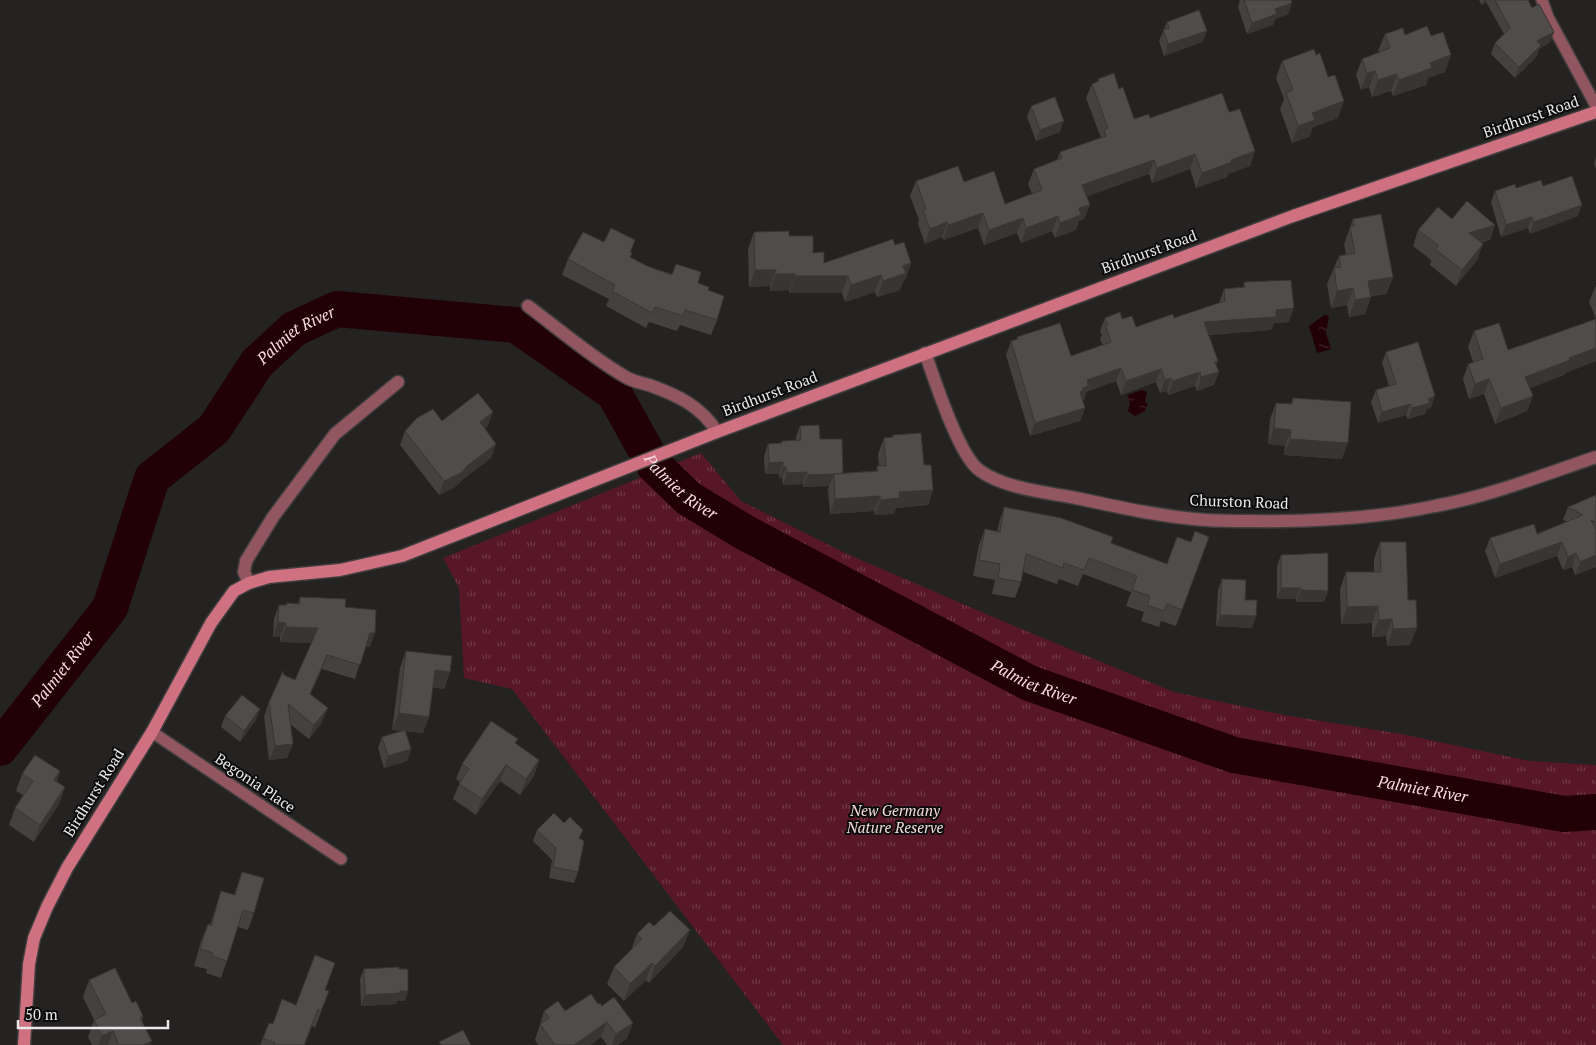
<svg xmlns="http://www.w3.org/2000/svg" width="1596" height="1045" font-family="'PT Serif',serif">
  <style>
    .park { fill: url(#park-tufts) }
    .water { fill: url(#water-ripples) }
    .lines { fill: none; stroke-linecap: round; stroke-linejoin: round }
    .river { stroke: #210006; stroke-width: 36 }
    .lane-casing { stroke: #413e3e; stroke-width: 14 }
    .street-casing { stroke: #413e3e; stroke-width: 15 }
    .secondary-casing { stroke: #413e3e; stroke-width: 15 }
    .lane { stroke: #91565f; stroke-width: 11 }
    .street { stroke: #91565f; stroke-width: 12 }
    .secondary { stroke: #d07182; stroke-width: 12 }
    .wall { fill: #454141 }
    .shaded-wall { fill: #383535 }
    .building { fill: #504c4c; stroke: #383535 }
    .labels { text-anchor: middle; stroke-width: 4; stroke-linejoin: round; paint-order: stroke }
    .street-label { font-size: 15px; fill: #ebe8e9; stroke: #0d0c0c }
    .park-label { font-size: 15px; font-style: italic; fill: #f6dbde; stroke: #0d0c0c }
    .water-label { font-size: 16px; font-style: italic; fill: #f7dddf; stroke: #0d0c0c }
  </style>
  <defs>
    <pattern id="park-tufts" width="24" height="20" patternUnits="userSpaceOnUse" patternTransform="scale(1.25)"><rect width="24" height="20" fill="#581727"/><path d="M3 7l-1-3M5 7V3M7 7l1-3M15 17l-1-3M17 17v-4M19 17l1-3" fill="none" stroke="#703946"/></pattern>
    <pattern id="water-ripples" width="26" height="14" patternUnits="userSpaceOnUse" patternTransform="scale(1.25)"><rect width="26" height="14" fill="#210006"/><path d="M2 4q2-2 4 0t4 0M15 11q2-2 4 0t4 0" fill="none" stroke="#41252a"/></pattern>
  </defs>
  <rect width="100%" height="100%" fill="#252222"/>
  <!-- park -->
  <path class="park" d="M701 453 741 501 847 554 1007 623 1174 692 1284 715 1401 734 1530 761 1596 765V1045H783L512 689 464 678 459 588 443 558Z"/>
  <!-- water -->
  <path class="water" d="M1324 315 1329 316 1326 333 1331 349 1317 353 1309 326Z
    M1142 390 1147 392 1145 402 1148 404 1145 411 1135 416 1128 411 1130 403 1127 395Z"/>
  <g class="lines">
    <!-- river -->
    <path class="river" id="s1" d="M0 748 110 608 152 478 214 429 257 363 294 329 337 309 516 325 614 393 654 465 688 498 744 532 1029 683 1234 755 1564 814 1596 812"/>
    <defs>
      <path id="lane" d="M1542 0 1548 17 1596 106
        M152 732 341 859"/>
      <path id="street" d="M528 306C560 330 590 356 624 376 631 381 641 383 649 385 677 395 701 406 717 432
        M925 353C935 380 958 454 979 470 1004 489 1051 493 1081 499 1122 508 1164 517 1206 520 1220 521 1234 521 1248 521 1310 522 1374 519 1435 506 1490 496 1543 475 1596 457
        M249 583 244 572 246 561 273 517 335 434 398 382"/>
      <path id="secondary" d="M24 1045 29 964 34 938 47 907 67 868 152 732 211 623 234 591 249 583 269 577 340 570 402 556 717 432 1293 216 1596 112"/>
    </defs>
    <!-- lane casing -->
    <use href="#lane" class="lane-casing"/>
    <!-- street casing -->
    <use href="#street" class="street-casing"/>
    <!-- secondary casing -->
    <use href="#secondary" class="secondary-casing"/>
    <!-- lane -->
    <use href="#lane" class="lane"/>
    <!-- street -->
    <use href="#street" class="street"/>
    <!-- secondary -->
    <use href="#secondary" class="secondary"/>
  </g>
  <!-- wall -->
  <path class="wall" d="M1240 0H1244L1292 3 1288 14 1275 19 1273 25 1247 34 1238 7Z
    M1479 0H1528L1532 8 1554 32 1550 42 1539 49 1537 56 1515 78 1491 54 1495 43 1504 34 1486 2 1482 5Z
    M1167 22 1207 31 1202 42 1164 56 1159 41Z
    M1385 34 1431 36 1445 72 1428 78 1426 85 1393 96 1391 91 1372 97 1369 87 1361 90 1356 75 1362 59 1379 52 1378 51Z
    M1282 61 1338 118 1313 127 1309 137 1292 143 1280 109 1284 99 1276 78Z
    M1098 79 1119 89 1134 119 1229 112 1255 151 1250 166 1228 174 1227 177 1196 188 1190 169 1152 183 1149 174 1087 196 1090 205 1084 219 1079 221 1076 230 1055 238 1052 231 1021 243 1017 233 984 245 978 228 943 240 942 237 925 244 918 224 919 220 910 196 916 181 964 182 1005 204 1032 194 1028 184 1034 169 1057 160 1060 152 1101 138 1086 98 1092 84 1097 82Z
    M1031 106 1060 132 1036 141 1027 117Z
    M1596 157V169L1594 163Z
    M1543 186 1578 216 1530 234 1528 228 1501 237 1491 202 1495 191Z
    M1353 219 1393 277 1386 294 1371 296 1365 314 1349 317 1347 305 1331 308 1327 284 1339 256 1346 254 1344 244Z
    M1495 225 1490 240 1481 243 1483 244 1477 260 1456 286 1430 265 1431 260 1413 246 1418 230Z
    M754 232 789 236 813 253 824 263 895 245 911 263 905 280 903 281 900 290 877 297 875 292 845 302 842 293H789V290L770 291V286L749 287 748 249Z
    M635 240 631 252 632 253 630 257 647 266 672 274 676 264 698 283 708 290 717 320 711 335 680 325 677 331 649 322 646 328 606 306 609 299 562 275 568 259 604 242Z
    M1244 282 1289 322 1274 323 1271 330 1209 335 1218 361 1216 365 1219 372 1214 385 1197 391 1195 386 1168 395 1167 391 1160 393 1156 382 1121 395 1116 381 1086 392 1084 400H1082L1085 408 1080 421 1030 436 1006 355 1011 341 1016 340 1017 337 1071 356 1103 345 1100 339 1102 335 1100 331 1105 318 1122 319 1136 327 1174 318 1219 303 1224 289 1243 287Z
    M1595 287H1596V361L1565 373 1564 375 1530 388 1533 396 1527 411 1495 424 1484 394 1469 399 1463 379 1468 364 1473 362 1468 347 1474 331 1508 350 1596 319 1589 302Z
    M1386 352 1431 408 1427 409 1425 414 1408 419 1406 415 1378 423 1371 402 1376 390 1389 386 1382 363Z
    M1293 398 1342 459 1284 455 1285 446 1268 444 1270 419 1276 403 1291 404Z
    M442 421 488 426 485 428 496 444 491 458 462 480 455 487 439 495 400 445 405 431Z
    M800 426 820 439 843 473 876 471 877 466H879L878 454 884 438 892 437 893 435 924 465 933 490 928 505 896 508 894 514 875 515 874 511 830 514 828 489 829 486 803 487V484L783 485 782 478H779V474H765L764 456 768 444 781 443 782 441H796V437Z
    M1596 495V567L1575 575 1572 567 1563 570 1557 556 1495 578 1485 551 1490 538 1537 534 1567 522 1563 520 1568 507Z
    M1004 507 1111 543 1167 564 1191 542 1209 537 1176 626 1161 621 1159 627 1141 621 1144 612 1126 606 1131 592 1083 574 1078 586 1059 579 1057 584 1023 572 1021 582 1015 598 992 594 995 580 973 576 979 545 985 529 997 532 999 523Z
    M1380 542 1408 600 1410 645 1387 646 1386 636 1372 637V623L1341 624 1340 589 1346 572H1374V559Z
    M1281 555 1328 591 1324 602H1296V599H1277V566Z
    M1222 579 1245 600 1256 616 1252 628 1216 626 1218 590Z
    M300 597 345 607 370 647H365L355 679 322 669 310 695 322 722 309 739 290 724 293 744 287 758 269 760 264 716 269 702 284 675 295 680 312 643 280 642V637H273L274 619 279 605H286L287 603 298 604Z
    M406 651 450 672 444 689 433 687 423 733 405 731 411 749 407 761 384 768 378 748 382 737 402 731 392 730 400 668Z
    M225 716 256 720 240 742 221 727Z
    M516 744 539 760 534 776 520 795 500 781 476 815 453 799 460 782 456 779 462 764Z
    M60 771 57 782 65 787 59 804 34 842 9 825 15 808 23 795 16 791 22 774Z
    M537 830 580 838 578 872 574 883 549 878 552 860 533 841Z
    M242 872 254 913 248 930 238 927 221 978 206 973 207 969 194 966 201 941 208 924 210 925 221 891 234 895Z
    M654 926 690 930 683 947 649 983 646 980 624 1001 607 984 614 967 631 950 637 934Z
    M364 969H399L408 991 405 1001H397L396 1004 361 1006 360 979Z
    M89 980 132 1003 143 1016 142 1020 150 1045H92L88 1037 94 1020 83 997Z
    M325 990 329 991 315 1028 312 1026 305 1045H260L269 1023 273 1024 296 1005Z
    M598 1004 633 1023 627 1038 618 1045H607L601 1037 590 1045H538L535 1040 544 1011H565Z"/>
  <!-- shaded-wall -->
  <path class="shaded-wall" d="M1484 0H1487L1486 2 1482 5Z
    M1292 3 1288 14 1275 19 1273 25 1247 34 1252 23 1275 9Z
    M1207 31 1202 42 1164 56 1168 44Z
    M1554 32 1550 42 1539 49 1537 56 1515 78 1519 67 1537 41Z
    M1451 55 1445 72 1428 78 1426 85 1393 96 1399 80 1430 63Z
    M1375 71 1369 87 1361 90 1367 73Z
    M1397 74 1391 91 1372 97 1378 80Z
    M1344 101 1338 118 1313 127 1309 137 1292 143 1298 126 1312 113Z
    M1064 121 1060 132 1036 141 1040 130Z
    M1255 151 1250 166 1228 174 1227 177 1196 188 1202 173 1231 160Z
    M1195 154 1190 169 1152 183 1157 168Z
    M1154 160 1149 174 1077 200 1082 185Z
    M1090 205 1084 219 1079 221 1076 230 1055 238 1060 223 1079 208Z
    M1582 205 1578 216 1530 234 1534 222Z
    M983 213 978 228 943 240 948 225Z
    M1058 216 1052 231 1021 243 1026 228Z
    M1532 217 1528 228 1501 237 1506 225Z
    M1023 218 1017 233 984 245 989 230Z
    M947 222 942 237 925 244 930 229Z
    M1495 225 1490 240 1463 248 1469 233Z
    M1483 244 1477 260 1456 286 1462 270Z
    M911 263 905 280 903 281 900 290 877 297 883 281 903 266Z
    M755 270H776L770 286 749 287Z
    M776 274H795L789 290 770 291Z
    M881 275 875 292 845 302 851 285Z
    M795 276H848L842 293H789Z
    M1393 277 1386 294 1362 298 1368 281Z
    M1353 288 1347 305 1331 308 1337 291Z
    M1371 297 1365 314 1349 317 1355 300Z
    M1294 308 1289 322 1274 323 1271 330 1200 335 1204 322 1276 310Z
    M1596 348V361L1565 373 1564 375 1520 392 1525 377 1569 358Z
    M1218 361 1213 373 1219 372 1214 385 1197 391 1201 377 1215 362Z
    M1121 368 1116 381 1086 392 1084 400 1079 401 1075 406 1082 388 1087 380Z
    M1161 369 1156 382 1121 395 1126 381Z
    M1200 372 1195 386 1168 395 1173 381Z
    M1171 378 1167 391 1160 393 1165 380Z
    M1489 379 1484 394 1469 399 1475 384Z
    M1435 396 1431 408 1427 409 1425 414 1408 419 1412 408 1428 399Z
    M1533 396 1527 411 1495 424 1501 408Z
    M1410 404 1406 415 1378 423 1382 412Z
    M1085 408 1080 421 1030 436 1035 423Z
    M493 412 488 426 475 436 480 422Z
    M1274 428 1291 430 1285 446 1268 444Z
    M1290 439 1348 443 1342 459 1284 455Z
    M496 444 491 458 462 480 455 487 439 495 444 481 467 466Z
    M783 462 779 474H765L769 463Z
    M783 467H786L782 478H779Z
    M807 472 803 484 783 485 787 473Z
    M834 474 829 486 803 487 808 475Z
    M933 490 928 505 896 508 894 514 875 515 880 500 899 492Z
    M880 496 874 511 830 514 835 499Z
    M1562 542 1557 556 1495 578 1500 564Z
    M1576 553 1572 567 1563 570 1568 557Z
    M1596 555V567L1575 575 1580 562Z
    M1281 588H1300L1296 599H1277Z
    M1301 590 1328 591 1324 602H1296Z
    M1378 606 1372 623 1341 624 1347 607Z
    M1220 615 1256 616 1252 628 1216 626Z
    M1392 619 1386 636 1372 637 1379 620Z
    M278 622 286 623 280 637H273Z
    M286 627 318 628 313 643 280 642Z
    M1417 628 1410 645 1387 646 1393 629Z
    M370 633H375L370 647H365Z
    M327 655 322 669 304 708 310 694Z
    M435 670 450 672 444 689 429 687Z
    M328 708 322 722 309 739 314 725Z
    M260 709 256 720 240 742 244 731Z
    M399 713 429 717 423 733 392 730Z
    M293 744 287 758 269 760 275 746Z
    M411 749 407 761 384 768 388 756Z
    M539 760 534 776 520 795 526 779Z
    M506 765 500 781 476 815 482 799Z
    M60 771 54 788V780Z
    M65 787 59 804 34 842 40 825Z
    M690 930 683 947 649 983 655 966Z
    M652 963 646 980 624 1001 630 984Z
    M400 991H408L405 1001H397L396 1004 361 1006 365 995Z
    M607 1022 601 1037 590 1045H574Z
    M633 1023 627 1038 618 1045H612L616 1034Z
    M113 1031 108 1045H98L102 1036Z
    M152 1041 150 1045H143Z"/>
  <!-- building -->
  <path class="building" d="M1244 0H1291L1292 3 1275 9 1277 14 1252 23Z
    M1495 0H1528L1532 8 1539 4 1554 32 1537 41 1541 45 1519 67 1495 43 1510 28Z
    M1199 10 1207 31 1168 44 1163 30 1169 28 1167 22Z
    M1427 26 1431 36 1443 32 1451 55 1430 63 1432 68 1399 80 1397 74 1378 80 1375 71 1367 73 1362 59 1390 48 1385 34 1403 28 1405 35Z
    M1314 49 1316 55 1320 53 1328 77 1335 75 1344 101 1312 113 1315 120 1298 126 1286 93 1293 90 1282 61Z
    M1114 73 1119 89 1123 87 1134 119 1149 114 1150 118 1222 93 1229 112 1240 109 1255 151 1231 160 1232 162 1202 173 1195 154 1157 168 1154 160 1082 185 1090 205 1079 208 1081 215 1060 223 1058 216 1026 228 1023 218 989 230 983 213 948 225 947 222 930 229 923 210 926 209 916 181 958 166 964 182 994 171 1005 204 1042 190 1034 169 1062 158 1060 152 1106 136 1104 130 1108 128 1092 84 1099 81 1098 79Z
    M1055 97 1064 121 1040 130 1031 106Z
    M1572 176 1582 205 1534 222 1532 217 1506 225 1495 191 1515 184 1516 188 1541 180 1543 186Z
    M1467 201 1495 225 1469 233 1483 244 1462 270 1435 249 1439 246 1418 230 1438 207 1452 219Z
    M1381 214 1393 277 1368 281 1371 297 1355 300 1353 288 1337 291 1334 268 1341 267 1339 256 1355 253 1350 227 1354 226 1353 219Z
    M611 228 635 240 630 252 632 253 630 257 647 266 672 275 676 264 701 272 698 283 709 287 708 290 724 296 717 320 685 310 683 316 655 307 652 313 612 291 615 285 568 259 583 232 604 242Z
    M789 231V236H813V253L824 252V263L893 239 895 245 904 242 911 263 903 266 906 273 883 281 881 275 851 285 848 276H795V274H776V270H755L754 232Z
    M1291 280 1294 308 1276 310V317L1204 322 1218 361 1215 362 1219 372 1201 377 1200 372 1173 381 1171 378 1165 380 1161 369 1126 381 1121 368 1087 380 1088 386 1082 388 1083 391 1080 392 1085 408 1035 423 1011 341 1018 339 1017 337 1060 323 1071 356 1111 342 1105 325H1108L1105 318 1120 312 1122 319 1132 316 1136 327 1173 314 1174 318 1225 301 1224 289 1245 287 1244 282Z
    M1596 319V348L1569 358 1570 360 1525 377 1533 396 1501 408 1489 379 1475 384 1468 364 1483 359 1474 331 1499 323 1508 350Z
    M1418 342 1435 396 1428 399 1430 403 1412 408 1410 404 1382 412 1376 390 1396 384 1386 352Z
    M478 393 493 412 480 422 496 444 467 466 461 473 444 481 405 431 417 418 433 409 442 421Z
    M1293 398 1351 402 1348 443 1290 439 1291 430 1274 428 1276 403 1292 404Z
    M819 425 820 439H842L843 473 834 474 808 475 807 472 787 473 786 467H783V462L769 463 768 444 782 443V441L801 440 800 426Z
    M921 433 924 465H931L933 490 899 492 900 498 880 500V496L835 499 834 474 878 471 877 466H886L884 438 893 437V435Z
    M1596 495V522L1591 520 1596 530V555L1580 562 1576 553 1568 557 1562 542 1500 564 1490 538 1534 524 1537 534 1583 515 1568 507Z
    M1004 507 1061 518 1113 537 1111 543 1167 564 1177 537 1191 542 1195 531 1209 537 1182 610 1167 604 1164 611 1147 605 1150 596 1132 590 1137 576 1089 558 1084 570 1064 563 1063 568 1026 554 1021 582 998 578 1000 564 979 560 985 529 1000 532Z
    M1380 542H1406L1408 600H1416L1417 628 1393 629 1392 619 1379 620 1378 606 1347 607 1346 572H1381Z
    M1328 553V591L1301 590 1300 588H1281V555Z
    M1222 579 1246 580 1245 600H1257L1256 616 1220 615Z
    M300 597 346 599 345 607 376 610 375 633H370L360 665 327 655 310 694 328 708 314 725 288 704 293 744 275 746 269 702 283 671 284 675 295 680 318 628 286 627V623L278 622 279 605H287V603L300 604Z
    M406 651 452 656 450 672 435 670 429 717 399 713Z
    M242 695 260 709 244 731 225 716Z
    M491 721 518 739 515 743 539 760 526 779 506 765 482 799 459 784 469 769 462 764Z
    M405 730 411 749 388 756 382 737Z
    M35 755 60 771 54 780 65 787 40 825 15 808 33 781 22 774Z
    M554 813 564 823 570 817 583 830 579 838 584 841 578 872 553 867 556 848 537 830Z
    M242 872 264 878 254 913 243 910 227 961 212 956 213 953 200 949 208 924 211 926 221 891 235 895Z
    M670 911 690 930 655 966 652 963 630 984 614 967 642 939 637 934 649 922 654 926Z
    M315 955 335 963 325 990 329 991 321 1011 318 1009 304 1045H274L275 1043 263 1038 269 1023 273 1024 282 999 296 1005Z
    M399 967V969H408V991H400V993L365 995 364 969Z
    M115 968 132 1003 136 1001 143 1016 140 1018 152 1041 143 1045H119L113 1031 102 1036 94 1020 106 1014 89 980Z
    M591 994 598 1004 600 1003 602 1006 614 997 633 1023 616 1034 607 1022 574 1045H555L540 1024 549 1018 544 1011 558 1001 565 1011Z
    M463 1030 471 1045H441L439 1042Z"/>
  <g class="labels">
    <!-- street labels -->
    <g class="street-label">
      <text transform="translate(1531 117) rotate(-19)" y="5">Birdhurst Road</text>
      <text transform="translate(1149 252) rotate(-20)" y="5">Birdhurst Road</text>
      <text transform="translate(770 394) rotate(-21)" y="5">Birdhurst Road</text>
      <text transform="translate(1239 502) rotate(2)" y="5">Churston Road</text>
      <text transform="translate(255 783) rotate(34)" y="5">Begonia Place</text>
      <text transform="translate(94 793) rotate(-58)" y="5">Birdhurst Road</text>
    </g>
    <!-- park labels -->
    <g class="park-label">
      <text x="895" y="816">New Germany<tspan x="895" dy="17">Nature Reserve</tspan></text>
    </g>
    <!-- water labels -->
    <g class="water-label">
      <text dy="6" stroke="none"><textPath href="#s1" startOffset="521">Palmiet River</textPath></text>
      <text dy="6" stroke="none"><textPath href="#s1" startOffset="986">Palmiet River</textPath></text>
      <text dy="6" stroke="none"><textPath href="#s1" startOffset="101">Palmiet River</textPath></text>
      <text dy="6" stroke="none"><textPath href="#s1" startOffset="1391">Palmiet River</textPath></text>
      <text dy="6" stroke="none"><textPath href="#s1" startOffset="1796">Palmiet River</textPath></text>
    </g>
  </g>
  <!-- scale -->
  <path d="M18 1020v8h150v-8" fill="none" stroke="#ebe8e9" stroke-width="2.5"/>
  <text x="25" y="1020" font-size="15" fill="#ebe8e9" stroke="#0d0c0c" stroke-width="4" paint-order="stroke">50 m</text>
</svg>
